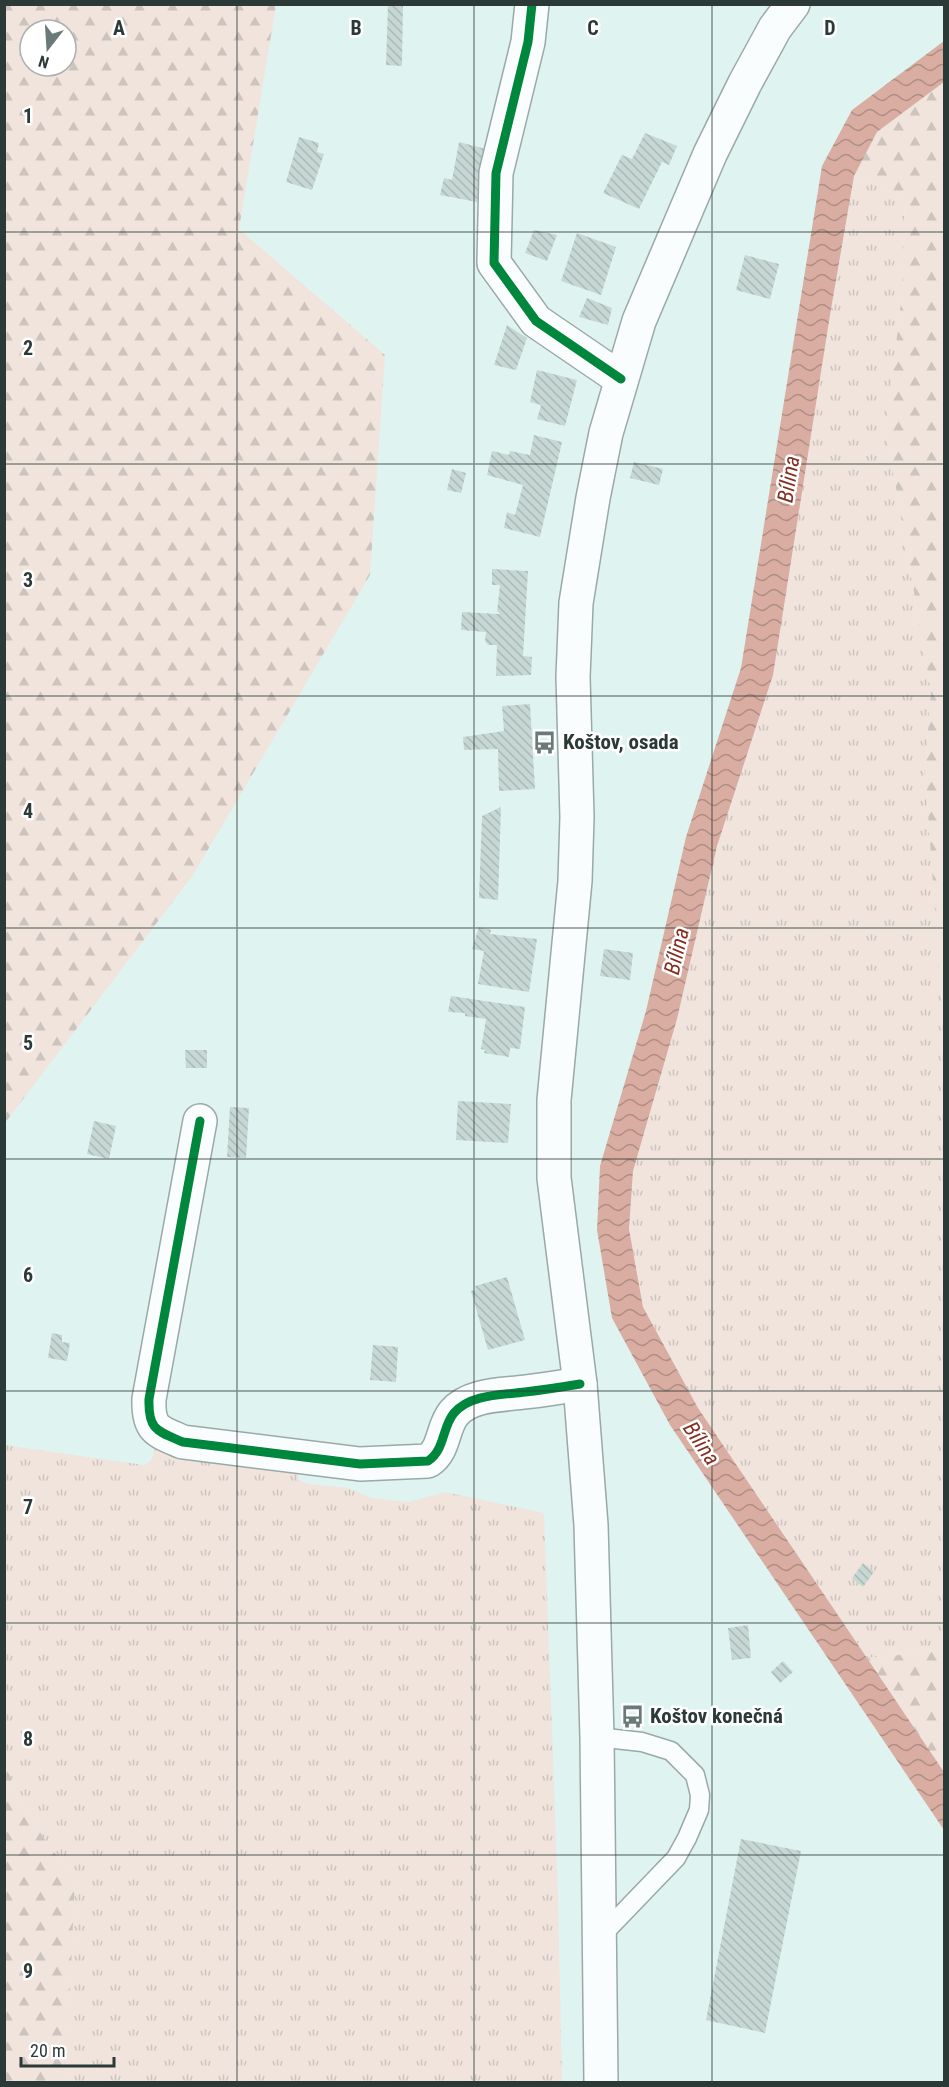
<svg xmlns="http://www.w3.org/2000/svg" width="949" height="2087" font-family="'Roboto Condensed',sans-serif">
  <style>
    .grass { fill: url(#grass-tufts) }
    .forest { fill: url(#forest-firs); fill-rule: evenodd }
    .water { fill: url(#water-waves) }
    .building { fill: url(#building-back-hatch) }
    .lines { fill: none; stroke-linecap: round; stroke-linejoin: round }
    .lane-casing { stroke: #99a9a6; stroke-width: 21 }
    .street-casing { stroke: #99a9a6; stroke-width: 36 }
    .secondary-casing { stroke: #99a9a6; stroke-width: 36 }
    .lane { stroke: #fafdfd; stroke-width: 18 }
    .street { stroke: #fafdfd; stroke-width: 33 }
    .secondary { stroke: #fafdfd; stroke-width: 33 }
    .cycleway-casing { stroke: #fff; stroke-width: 13 }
    .cycleway { stroke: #00873e; stroke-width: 9 }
    .grid { fill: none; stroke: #2b3937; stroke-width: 1.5; stroke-opacity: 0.55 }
    .labels { text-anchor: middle; stroke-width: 5; stroke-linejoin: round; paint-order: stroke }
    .poi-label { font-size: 21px; font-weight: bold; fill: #2b3937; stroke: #fff; text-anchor: start }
    .water-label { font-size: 22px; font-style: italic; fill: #852f20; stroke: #fff }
    .grid-label { font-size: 20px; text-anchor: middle; font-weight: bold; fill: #2b3937; stroke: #fff; stroke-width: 5; stroke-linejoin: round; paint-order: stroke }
  </style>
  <defs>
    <pattern id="grass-tufts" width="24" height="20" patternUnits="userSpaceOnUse" patternTransform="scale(1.5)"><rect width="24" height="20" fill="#f0e4dd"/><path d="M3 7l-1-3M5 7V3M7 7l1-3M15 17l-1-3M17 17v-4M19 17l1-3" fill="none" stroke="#cec4be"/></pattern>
    <pattern id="forest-firs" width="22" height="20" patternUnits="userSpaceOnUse" patternTransform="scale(1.5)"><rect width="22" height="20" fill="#f0e4dd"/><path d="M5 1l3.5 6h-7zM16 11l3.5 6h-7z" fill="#cec4be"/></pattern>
    <pattern id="water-waves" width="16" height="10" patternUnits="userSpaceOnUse" patternTransform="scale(1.5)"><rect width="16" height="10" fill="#d9ada1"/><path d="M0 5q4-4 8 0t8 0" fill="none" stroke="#b08e84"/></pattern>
    <pattern id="building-back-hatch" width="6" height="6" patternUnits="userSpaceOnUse" patternTransform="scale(1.5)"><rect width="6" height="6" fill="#c7d7d4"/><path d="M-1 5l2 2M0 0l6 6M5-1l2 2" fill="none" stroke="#abb9b7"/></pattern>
  </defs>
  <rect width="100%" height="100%" fill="#dff4f0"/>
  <!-- grass -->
  <path class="grass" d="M854 176 905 198 902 293 886 430 931 691 925 771 940 983 944 1016V1651L867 1658 698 1408 643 1307 629 1229 633 1171 677 1019 717 846 830 315Z
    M158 1438 301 1452 298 1480 309 1484 347 1488 372 1498 408 1502 445 1492 544 1513 558 1895 562 2082H66L75 1879C46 1842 16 1804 5 1758L4 1445 144 1465 151 1461Z"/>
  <!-- forest -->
  <path class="forest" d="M5 4 276 5 239 229 385 355 370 575 193 875 5 1123ZM30 30H66V66H30Z
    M944 82V1016L940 983 925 771 931 691 886 430 902 293 905 198 854 176 877 132Z
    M944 1651V1772L867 1658Z
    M5 1758C16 1804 46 1842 75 1879L66 2082H5Z"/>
  <!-- water -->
  <path class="water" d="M944 41V82L877 132 854 176 830 315 773 675 717 846 677 1019 633 1171 629 1229 643 1307 698 1408 944 1772V1830L670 1425 612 1318 597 1230 600 1166 646 1011 686 837 741 668 822 166 852 110Z"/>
  <!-- building -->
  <path class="building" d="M388 4H403L402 66 386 65Z
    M645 133 677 146 669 165 662 162 639 209 603 193 622 155 632 159Z
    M299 137 319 143 317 152 324 154 312 190 286 182Z
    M459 142 486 149 477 202 440 195 444 178 452 180Z
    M534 230 557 235 547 261 525 253Z
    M577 233 616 247 601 295 561 281Z
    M745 255 779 264 770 299 736 290Z
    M587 298 612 308 608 325 579 317Z
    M507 325 527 338 516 370 494 365Z
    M537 370 577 380 565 426 537 419 541 405 530 402Z
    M534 435 562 442 540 537 504 528 507 512 515 515 523 485 487 475 492 451 509 455 510 451 530 455Z
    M634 462 663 469 659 485 630 478Z
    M452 469 466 473 461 493 447 490Z
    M492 569 528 571 523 656 532 657 531 675 496 676 497 645H488L485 641 486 632 461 630 462 612 499 614V612H497L500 585H492Z
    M530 704 535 789 499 791 498 749 464 750 463 737 504 731 502 706Z
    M501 807 498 900 479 898 482 816Z
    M479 927 491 930 490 934 537 939 529 992 478 984 484 951 472 949Z
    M604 949 633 953 630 980 600 976Z
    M451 996 525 1007 520 1049 510 1048 509 1057 484 1053 485 1050 481 1049 486 1019 465 1016V1013L448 1012Z
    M185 1050H207V1068H186Z
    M458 1101 511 1104 508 1143 456 1140Z
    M230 1107 249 1108 246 1158 227 1157Z
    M94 1121 116 1126 109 1159 87 1154Z
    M507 1277 525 1340 488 1350 471 1291 476 1290 475 1286Z
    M52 1333 62 1335V1342L70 1343 67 1361 48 1358Z
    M373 1345 398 1347 396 1382 370 1380Z
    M863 1563 874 1572 863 1587 852 1578Z
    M748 1625 751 1658 732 1660 728 1628Z
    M783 1661 793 1672 780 1683 771 1672Z
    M741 1839 801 1851 765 2033 706 2020Z"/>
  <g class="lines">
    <defs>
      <path id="lane" d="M597 1737 642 1742 671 1751 695 1775 700 1795 699 1810 687 1838 676 1858 600 1937"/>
      <path id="street" d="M532 4 528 42 496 173 494 263 536 321 621 379
        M200 1121 149 1399C148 1430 157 1431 183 1442L360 1464 428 1461C445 1450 442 1427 454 1413 470 1394 502 1395 525 1392 543 1390 562 1387 580 1384"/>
      <path id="secondary" d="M601 2082 597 1737 591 1525 580 1384 554 1178V1100L575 881 577 817 573 677 576 603 593 498 606 433 639 321 710 154 745 83 775 28 793 4"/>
    </defs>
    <!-- lane casing -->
    <use href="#lane" class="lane-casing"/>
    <!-- street casing -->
    <use href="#street" class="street-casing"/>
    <!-- secondary casing -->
    <use href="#secondary" class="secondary-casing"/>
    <!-- lane -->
    <use href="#lane" class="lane"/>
    <!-- street -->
    <use href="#street" class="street"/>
    <!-- secondary -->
    <use href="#secondary" class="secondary"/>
    <defs>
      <path id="cycleway" d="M532 4 528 42 496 173 494 263 536 321 621 379
        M200 1121 149 1399C148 1430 157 1431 183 1442L360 1464 428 1461C445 1450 442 1427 454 1413 470 1394 502 1395 525 1392 543 1390 562 1387 580 1384"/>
    </defs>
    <!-- cycleway casing -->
    <use href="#cycleway" class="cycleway-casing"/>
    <!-- cycleway -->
    <use href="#cycleway" class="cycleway"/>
  </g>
  <!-- grid -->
  <path class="grid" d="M237 4V2082M474 4V2082M712 4V2082M4 232H944M4 464H944M4 696H944M4 928H944M4 1159H944M4 1391H944M4 1623H944M4 1855H944"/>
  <!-- icons -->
  <defs>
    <symbol id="bus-bare" viewBox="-9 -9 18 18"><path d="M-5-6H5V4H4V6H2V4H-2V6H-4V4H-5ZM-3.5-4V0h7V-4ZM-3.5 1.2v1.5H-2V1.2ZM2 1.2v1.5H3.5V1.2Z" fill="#6a7a78" stroke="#fff" stroke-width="2.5" paint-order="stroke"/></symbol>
  </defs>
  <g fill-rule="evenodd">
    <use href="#bus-bare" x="528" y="726" width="33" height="33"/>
    <use href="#bus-bare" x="616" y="1700" width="33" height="33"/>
  </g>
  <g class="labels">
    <!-- poi labels -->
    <g class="poi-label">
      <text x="563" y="749">Koštov, osada</text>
      <text x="650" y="1723">Koštov konečná</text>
    </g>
    <!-- water labels -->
    <g class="water-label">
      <text transform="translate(788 479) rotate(-81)" y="8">Bílina</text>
      <text transform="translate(676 951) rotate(-77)" y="8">Bílina</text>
      <text transform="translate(702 1443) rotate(56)" y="8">Bílina</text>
    </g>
  </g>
  <g class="grid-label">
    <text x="119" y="35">A</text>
    <text x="356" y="35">B</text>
    <text x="593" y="35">C</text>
    <text x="830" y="35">D</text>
    <text x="28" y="123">1</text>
    <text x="28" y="355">2</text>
    <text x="28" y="587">3</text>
    <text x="28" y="818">4</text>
    <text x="28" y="1050">5</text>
    <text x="28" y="1282">6</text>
    <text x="28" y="1514">7</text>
    <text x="28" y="1746">8</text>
    <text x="28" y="1978">9</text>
  </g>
  <!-- border -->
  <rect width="949" height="2087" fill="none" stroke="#2b3937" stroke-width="12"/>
  <!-- north arrow -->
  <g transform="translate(48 48) rotate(197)"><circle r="28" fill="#ffffff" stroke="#aab0af" stroke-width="1.5"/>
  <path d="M0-4.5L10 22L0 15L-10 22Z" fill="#6a7a78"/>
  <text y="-9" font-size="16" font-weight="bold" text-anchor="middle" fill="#2b3937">N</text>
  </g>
  <!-- scale -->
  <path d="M21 2057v9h93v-9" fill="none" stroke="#2b3937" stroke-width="3"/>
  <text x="30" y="2057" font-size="18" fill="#2b3937" stroke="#ffffff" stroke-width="4.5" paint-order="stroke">20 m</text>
</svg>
